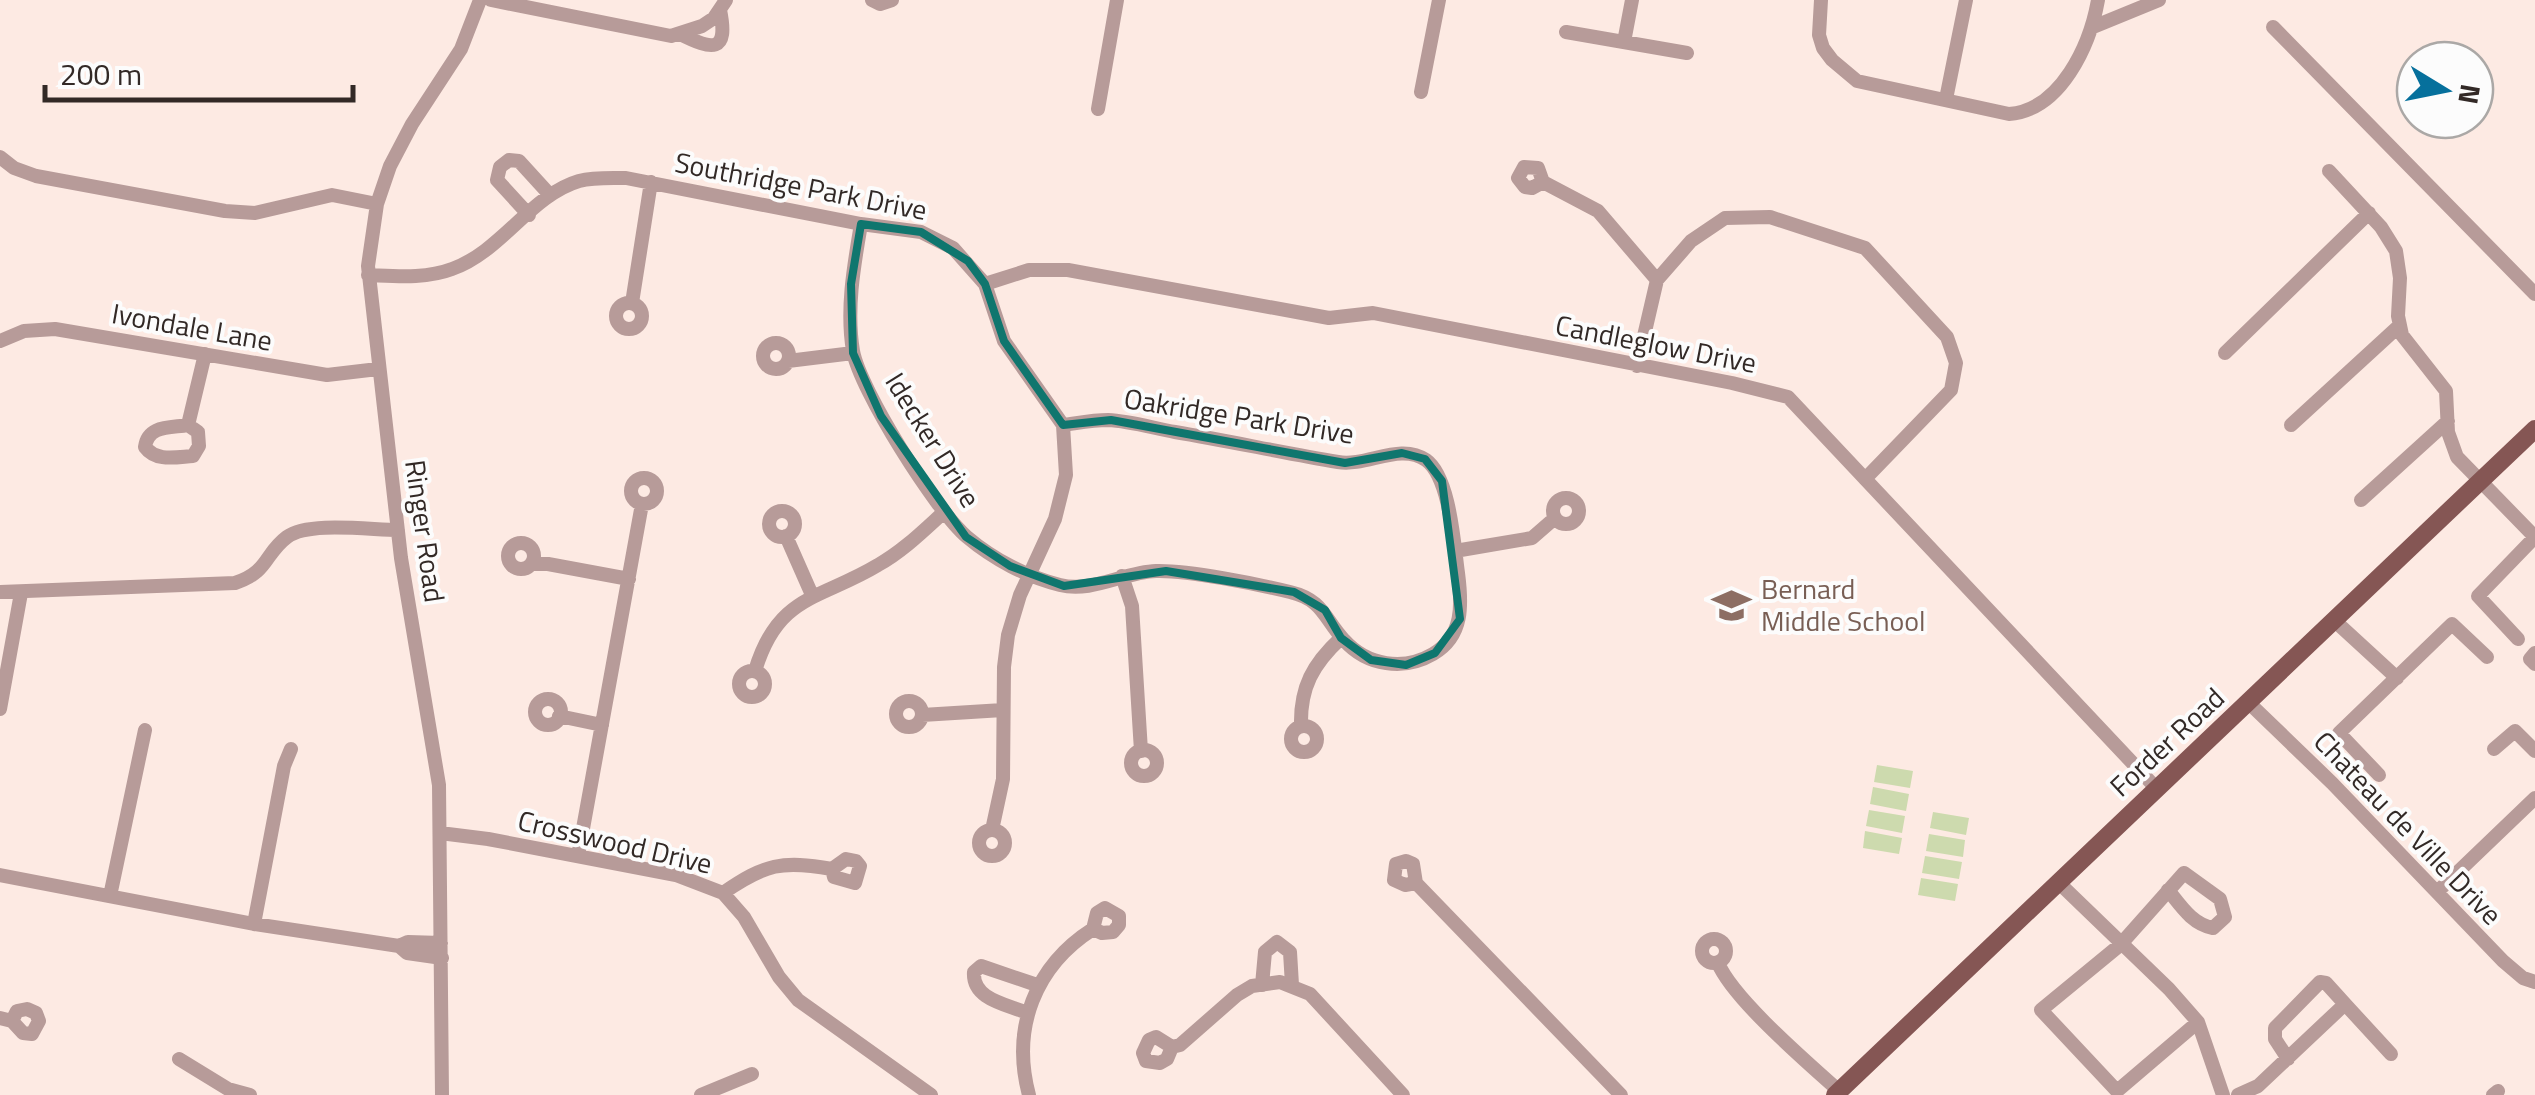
<svg xmlns="http://www.w3.org/2000/svg" width="2535" height="1095" font-family="'Titillium Web',sans-serif">
  <style>
    .green { fill: #cddaae }
    .lines { fill: none; stroke-linecap: round; stroke-linejoin: round }
    .minor { stroke: #b79b99; stroke-width: 14 }
    .major { stroke: #855654; stroke-width: 18 }
    .marked { fill: none; stroke: #0f766e; stroke-width: 8; stroke-linejoin: round }
    .labels { text-anchor: middle; stroke-width: 8; stroke-linejoin: round; paint-order: stroke }
    .street-label { font-size: 28px; fill: #322926; stroke: #fcfcfc }
    .education-label { font-size: 28px; fill: #785e54; stroke: #fcfcfc; text-anchor: start }
  </style>
  <rect width="100%" height="100%" fill="#fdeae3"/>
  <!-- green -->
  <path class="green" d="M1877 765 1913 771 1910 788 1874 782Z
    M1873 787 1909 794 1906 811 1870 804Z
    M1869 810 1905 816 1902 833 1866 826Z
    M1933 812 1969 818 1966 835 1930 828Z
    M1865 831 1902 838 1899 854 1863 848Z
    M1929 834 1965 840 1963 857 1926 851Z
    M1925 856 1962 862 1959 879 1922 873Z
    M1921 878 1958 884 1955 901 1918 895Z"/>
  <g class="lines">
    <!-- minor -->
    <path class="minor" d="M491 0 671 36 702 26 714 18 726 0
      M872 0 880 4 892 0
      M1821 0 1819 35 1823 48 1832 60 1857 81 2009 114C2061 110 2090 45 2098 0
      M2093 27 2159 0
      M2273 27 2535 294
      M1566 32 1687 53
      M680 34C712 50 729 54 720 10
      M1624 42 1632 0
      M1421 92 1439 0
      M1946 99 1966 0
      M1098 109 1117 0
      M0 157 14 168 36 176 225 211 255 213 332 195 377 204
      M2329 171 2381 227 2396 251 2400 278 2398 316 2402 335 2446 391 2448 432 2457 457 2535 537
      M1543 182 1532 188 1525 187 1518 178 1524 167 1538 168 1543 182 1598 211 1657 280
      M529 215 497 180 500 167 509 160 519 161 550 195
      M861 224C854 265 846 309 853 351 860 390 936 511 967 537 993 559 1027 577 1060 585 1092 593 1124 572 1156 571 1188 570 1257 584 1290 592 1324 600 1324 619 1344 640 1367 666 1404 671 1433 654 1464 636 1462 604 1458 573 1454 545 1450 477 1426 460 1400 442 1367 467 1338 462 1284 453 1229 441 1175 432 1153 428 1130 421 1108 420 1093 420 1078 423 1063 425
      M368 275C395 276 426 279 452 269 501 252 531 195 579 181 594 177 610 178 626 178L861 224 921 232 953 248 985 284 1004 341 1063 425 1066 475 1055 519 1020 595 1008 635 1004 667 1003 779 992 830
      M985 284 1029 270H1068L1329 318 1373 313 1732 383 1788 397 2157 789
      M632 303 651 182
      M616 316a13 13 0 1 1 26 0a13 13 0 1 1-26 0Z
      M0 341 24 331 55 329 327 375 378 369
      M763 356a13 13 0 1 1 26 0a13 13 0 1 1-26 0Z
      M2225 353 2369 213
      M788 361 853 353
      M1637 366 1657 280 1691 241 1725 218 1770 217 1865 248 1947 337 1956 363 1951 390 1865 479
      M188 425C170 428 148 425 145 447 156 462 176 457 193 456L199 446 198 432 188 425 205 354
      M2291 425 2399 326
      M631 491a13 13 0 1 1 26 0a13 13 0 1 1-26 0Z
      M1553 511a13 13 0 1 1 26 0a13 13 0 1 1-26 0Z
      M2361 500 2448 421
      M769 524a13 13 0 1 1 26 0a13 13 0 1 1-26 0Z
      M786 536 812 595
      M508 556a13 13 0 1 1 26 0a13 13 0 1 1-26 0Z
      M1455 551 1532 538 1555 518
      M531 564H548L629 579
      M1122 576 1132 606 1141 751
      M0 592 235 583C269 572 264 554 287 537 308 521 371 530 398 530
      M2336 622 2397 678
      M2518 639 2478 596 2535 537
      M2535 653 2530 659 2535 664
      M739 684a13 13 0 1 1 26 0a13 13 0 1 1-26 0Z
      M755 671C778 594 820 600 878 565 903 551 923 531 944 512
      M535 712a13 13 0 1 1 26 0a13 13 0 1 1-26 0Z
      M896 714a13 13 0 1 1 26 0a13 13 0 1 1-26 0Z
      M2249 703 2332 783 2503 961 2523 978 2535 982
      M0 709 21 593
      M922 715 1003 710
      M559 716 602 725
      M1301 726C1300 687 1313 664 1341 638
      M1291 739a13 13 0 1 1 26 0a13 13 0 1 1-26 0Z
      M2494 749 2515 731 2535 751
      M1131 763a13 13 0 1 1 26 0a13 13 0 1 1-26 0Z
      M2379 775 2339 733 2452 624 2487 657
      M979 843a13 13 0 1 1 26 0a13 13 0 1 1-26 0Z
      M440 833 488 839 676 875 723 893 744 917 779 977 798 1000 931 1095
      M578 856 642 504
      M0 875 254 924 399 946 407 953 442 958
      M2058 882 2169 989 2198 1022 2223 1095
      M1416 883 1405 885 1394 880 1396 864 1406 861 1413 864 1416 883 1621 1095
      M2168 890C2181 906 2192 924 2213 928L2225 917 2220 899 2184 873 2120 945 2041 1010 2117 1091 2198 1022
      M2437 892 2535 798
      M723 893C765 864 782 860 832 869L834 877 855 883 860 866 856 861 846 859 832 869
      M110 896 145 730
      M254 924 284 766 291 749
      M1702 951a12 12 0 1 1 24 0a12 12 0 1 1-24 0Z
      M399 946 408 942 441 943
      M1718 963C1733 999 1808 1063 1839 1091
      M1262 985 1265 952 1277 942 1290 952 1292 985
      M1027 1013C1005 1004 972 999 974 972L981 966 1037 985
      M0 1018 12 1021 23 1033 32 1034 39 1021 36 1013 27 1009 17 1011 12 1021
      M1172 1047 1156 1037 1149 1040 1143 1053 1146 1061 1160 1063 1167 1059 1172 1047 1180 1045 1237 995 1252 986 1280 982 1310 994 1403 1095
      M179 1059 228 1089 250 1095
      M2288 1059 2275 1039V1028L2320 982 2326 983 2345 1004
      M442 1095 439 785 401 558 368 266 377 204 390 166 412 124 461 49 480 0
      M701 1095 752 1074
      M1029 1095C1011 1028 1035 966 1093 929L1097 913 1105 908 1119 916V925L1113 932 1102 933 1093 929
      M2238 1095 2258 1086 2345 1004 2391 1054
      M2493 1095 2498 1091"/>
    <!-- major -->
    <path class="major" d="M1835 1095 2535 429"/>
  </g>
  <!-- marked area -->
  <path class="marked" d="M861 224 921 232 968 261 985 284 1004 341 1063 425 1111 420 1345 463 1402 453 1425 459 1442 481 1460 619 1435 653 1406 665 1371 660 1341 638 1325 610 1294 592 1166 571 1064 586 1010 566 966 537 881 416 853 353 851 284Z"/>
  <!-- icons -->
  <defs>
    <symbol id="school-bare" viewBox="-9 -9 18 18"><path d="M0-5L7-2L0 1L-7-2ZM-4 1L0 2.5L4 1V4Q0 6-4 4Z" fill="#8d6e63" stroke="#fcfcfc" stroke-width="2.5" paint-order="stroke"/></symbol>
  </defs>
  <g fill-rule="evenodd">
    <use href="#school-bare" x="1704" y="578" width="55" height="55"/>
  </g>
  <g class="labels">
    <!-- street labels -->
    <g class="street-label">
      <text transform="translate(801 186) rotate(11)" y="10">Southridge Park Drive</text>
      <text transform="translate(192 327) rotate(10)" y="10">Ivondale Lane</text>
      <text transform="translate(1656 344) rotate(11)" y="10">Candleglow Drive</text>
      <text transform="translate(1239 416) rotate(9)" y="10">Oakridge Park Drive</text>
      <text transform="translate(933 440) rotate(58)" y="10">Idecker Drive</text>
      <text transform="translate(425 531) rotate(82)" y="10">Ringer Road</text>
      <text transform="translate(2167 742) rotate(-43)" y="10">Forder Road</text>
      <text transform="translate(2408 828) rotate(46)" y="10">Chateau de Ville Drive</text>
      <text transform="translate(615 842) rotate(13)" y="10">Crosswood Drive</text>
    </g>
    <!-- education labels -->
    <g class="education-label">
      <text x="1761" y="599">Bernard<tspan x="1761" dy="32">Middle School</tspan></text>
    </g>
  </g>
  <!-- north arrow -->
  <g transform="translate(2445 90) rotate(100)"><circle r="48" fill="#fcfcfc" stroke="#aba8a6" stroke-width="2.5"/>
  <path d="M0-8L18 38L0 25L-18 38Z" fill="#06709c"/>
  <text y="-15" font-size="28" font-weight="bold" text-anchor="middle" fill="#322926">N</text>
  </g>
  <!-- scale -->
  <path d="M45 85v15h308v-15" fill="none" stroke="#322926" stroke-width="5"/>
  <text x="60" y="85" font-size="30" fill="#322926" stroke="#fcfcfc" stroke-width="8" paint-order="stroke">200 m</text>
</svg>
